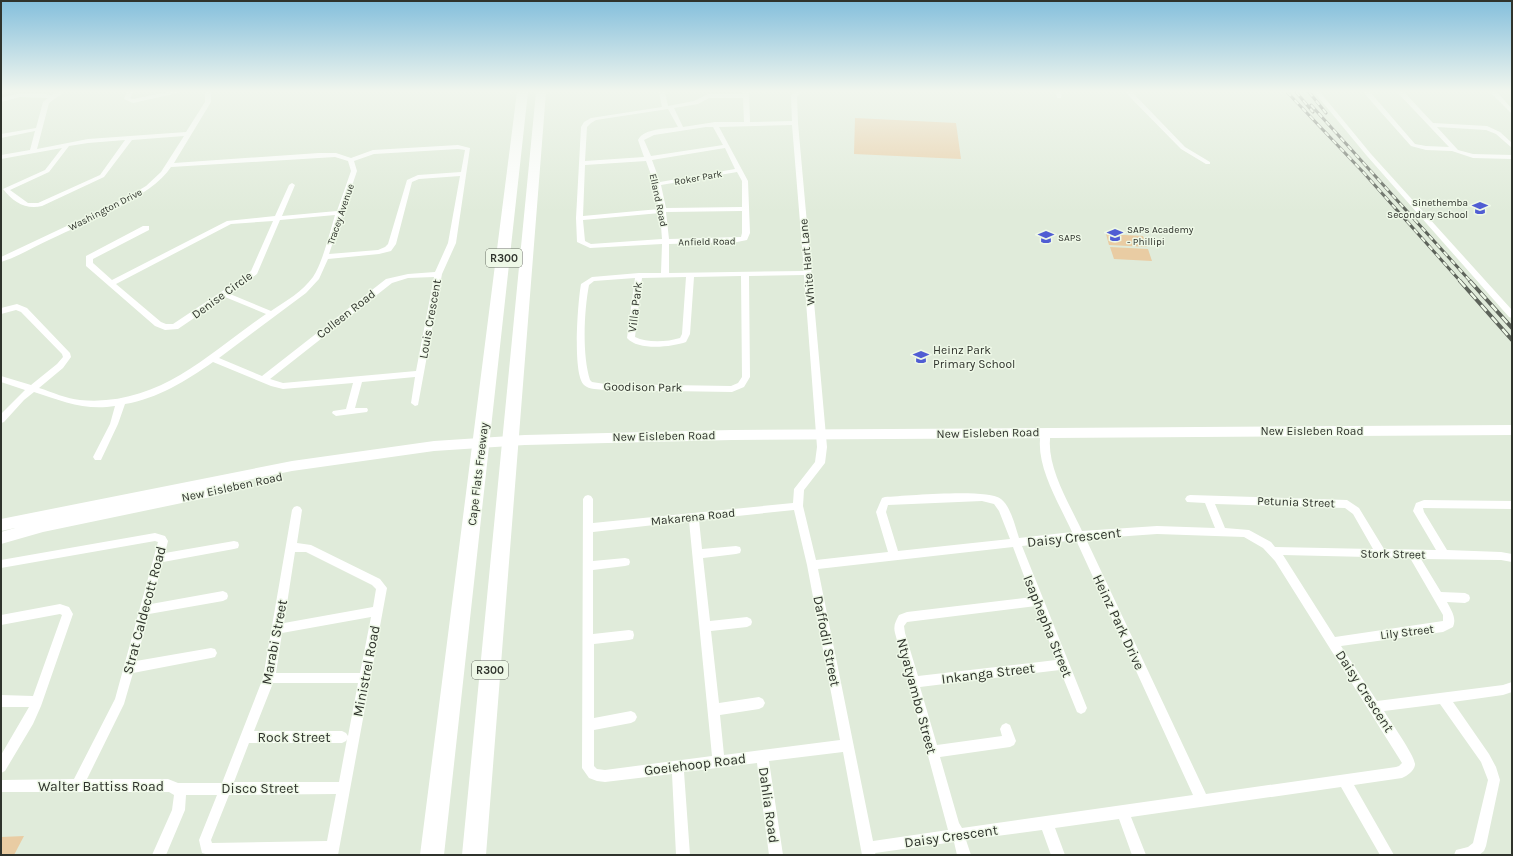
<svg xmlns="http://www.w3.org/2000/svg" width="1513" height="856" font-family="Karla,sans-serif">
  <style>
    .green { fill: #e9cca3 }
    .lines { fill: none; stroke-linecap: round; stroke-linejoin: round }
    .street { fill: #fff; fill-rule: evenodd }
    .secondary { fill: #fff; fill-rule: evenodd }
    .highway { fill: #fff; fill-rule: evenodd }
    .rail-far1-casing { stroke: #5d635a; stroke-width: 3 }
    .rail-casing { stroke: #5d635a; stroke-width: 4 }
    .rail-far1 { stroke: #eef8e7; stroke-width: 2; stroke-dasharray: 5.5; stroke-linecap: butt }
    .rail { stroke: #eef8e7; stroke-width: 2.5; stroke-dasharray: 8; stroke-linecap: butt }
    .labels { text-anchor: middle; stroke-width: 3; stroke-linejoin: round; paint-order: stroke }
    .far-street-label { font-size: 10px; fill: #2f332c; stroke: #eef8e7 }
    .far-poi-label { font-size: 10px; fill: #2f332c; stroke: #eef8e7; text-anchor: start }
    .shield { fill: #eef8e7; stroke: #686e64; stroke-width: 1 }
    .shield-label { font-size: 11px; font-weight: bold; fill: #2f332c }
    .street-label { font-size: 12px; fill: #2f332c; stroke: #eef8e7 }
    .poi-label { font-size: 12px; fill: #2f332c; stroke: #eef8e7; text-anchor: start }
    .near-street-label { font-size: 14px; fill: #2f332c; stroke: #eef8e7 }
  </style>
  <rect width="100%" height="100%" fill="#e0ebda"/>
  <!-- green -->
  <path class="green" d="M855 118 956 123 961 159 854 154Z
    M1106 234 1143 236 1147 247 1109 245Z
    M1110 247 1148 249 1152 261 1114 259Z
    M24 836 14 855H1V837Z"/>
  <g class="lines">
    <!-- street -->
    <path class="street" d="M56 92H64L49 103 37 149 88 139 186 132 205 102V92H211V102L174 163 319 153H336L351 158 373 150 458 145 470 148 456 243 442 274 418 405 415 406 411 403 415 377 362 382 355 408H367L368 410 367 412 336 416 332 413 333 411 346 409 353 383 283 389 271 386 213 362C187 380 157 399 125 404L118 424 101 460H95L93 457 110 424 115 406C85 411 62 401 34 392L24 400 4 422 1 423V414L25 390 1 382V376L31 385 57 364 63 357 62 354 21 312 16 310 1 314V308L17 304 27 308 70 353 71 357 63 368 39 388C52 392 67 399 80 400 158 407 207 355 266 314L225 297 178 329 165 330 155 326 86 266V256L143 226H149V230L93 259V263L112 280 227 221 275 216 289 185 292 183 295 185 282 216 337 211 351 171 348 161 335 157 171 167C152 197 84 223 51 239 35 246 18 257 1 262V257L124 199 146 186 161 172 184 136 132 140 104 177 42 206C26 210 13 202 3 189L45 170 62 148 1 159V155L30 150 35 131 1 138V134L36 128 43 102 48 98 20 97 1 102V98C18 92 35 92 52 95ZM125 140 100 175 38 203H28L10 190 49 172 69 146 88 143ZM458 149 465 150 461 172 418 175 407 180 388 244 385 247 378 250 329 254 357 171 354 161 374 154ZM460 176 448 243 435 272 408 274 386 279 262 376 219 358 306 293 319 279 328 259 379 254 391 251 396 244 412 182 419 179ZM335 215C330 232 322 264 313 277 302 292 286 301 271 311L230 294 257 274 280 220ZM273 221 251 271 242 278 173 324H166L161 322 116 284 231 224ZM434 277 416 371 283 383 270 379 392 283 408 278Z
      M127 92H133L130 98 133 99 168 92H182L133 103 124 99Z
      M659 92H665L668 106 694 101 708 94H743V92H749L750 122 792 121 791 96 794 92H801L797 96 798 123 827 447 825 463 804 490 803 506 816 560 888 552 876 512 882 498 885 497C905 496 988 488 1001 499 1011 507 1015 526 1019 538L1072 532C1059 503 1034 464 1041 432L1046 429 1051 432C1044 463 1069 503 1082 531L1157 526 1215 528 1205 503 1187 502 1185 499 1187 496 1190 495 1347 500 1359 508 1384 549 1436 550 1413 511 1416 503 1424 500 1512 501V509L1423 508 1424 512 1447 550 1501 552 1512 554V562L1501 560 1421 559 1441 592 1465 593 1469 595 1470 598 1469 601 1465 603 1447 602C1451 610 1457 618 1453 627L1443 632 1341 646 1377 701 1503 685 1512 682V692L1503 695 1453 702 1489 754 1496 767 1500 780 1486 846 1484 851 1479 855H1454L1456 850 1468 847 1473 843 1488 780 1481 762 1440 704 1384 711C1390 721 1416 757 1415 765 1414 771 1407 776 1402 778L1354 785 1394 855H1380L1341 787 1131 817 1146 855H1132L1119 819 1055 828 1065 855H1051L1042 830 966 840 971 855H957L954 842 875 853 876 855H862L843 752 769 761 783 855H769L757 763 684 772 690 855H676L672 774 605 782 597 781 589 778 582 768 583 499 585 496 588 495 591 496 593 499V523L793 503 794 489 815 462 817 447 804 275 749 276 750 377 744 387 732 392 605 390C599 389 589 390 584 385 572 374 578 301 581 284L592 277 639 273H661L662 244 590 248 577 242 576 218 581 127 584 122 591 118 662 107ZM709 98H743L744 122H715L683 127 674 108 698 104ZM668 109 678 127C666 129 644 128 638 140L644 157 585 161 587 127 591 123 596 120ZM792 125 804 271 669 273V244L737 242 747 240 750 233 748 181 719 127ZM706 127H713L723 145 651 156 644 140 654 135ZM725 148 735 169 660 182 652 160ZM646 161 654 183 659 209 583 216 585 165ZM737 172 742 181V207L666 208 661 185ZM742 211V233L741 237 669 239 666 212ZM660 213 662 239 591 244 585 241 583 220ZM741 276 742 377 738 383 731 386 605 384 592 382 590 380C582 355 584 311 589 285L594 281 635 278 627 338C638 351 672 347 686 342L690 334 694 277ZM686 277 682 334 680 338C667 342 647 343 635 337L642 278ZM982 501 994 504 999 511 1010 539 898 551 886 512 888 505ZM1215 504 1345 508 1353 514 1373 549 1275 547 1271 542 1249 530 1225 528ZM794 510 807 565 840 740 724 755 720 715 759 709 763 707 765 703 763 699 759 697 719 703 711 631 747 627 751 625 752 622 751 619 747 617 710 621 703 558 736 554 740 553 741 550 740 547 736 546 702 549 699 520ZM689 521 712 756 605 770 597 769 594 766V730L631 723 635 721 637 717 635 713 631 711 594 718V644L629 640 633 639 634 635 633 631 629 630 593 634V570L625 566 629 565 630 562 629 559 625 558 593 561V532ZM1157 534 1244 537 1263 548 1275 561 1402 763 1399 766 1396 767 1206 794 1086 539ZM1076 540 1193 795 962 828 959 823 940 757 1010 747 1014 745 1016 741 1010 725 1006 723 1002 725 1000 729 1002 736 937 745 920 687 1060 670 1077 712 1081 714 1085 712 1087 708 1022 546ZM1013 547 1032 597 907 612 899 615C896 621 893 625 895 633L948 830 873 841 818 569ZM1283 555 1410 558 1443 615V621L1335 637ZM1036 606 1056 660 918 676 905 633 904 626 907 622Z
      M1056 92H1062L1061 98H1057Z
      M1125 92H1132L1185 147 1210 162V164H1206L1181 149Z
      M1314 92H1320L1371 154 1512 310V318L1509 317 1367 156Z
      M1363 92H1370L1415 144 1426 146 1449 147 1397 92H1404L1433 123 1487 126 1500 132 1512 143V148L1496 134 1486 130 1437 127 1458 150 1473 154 1512 155V159L1473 158 1452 151 1426 150 1411 146Z
      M1490 92H1497L1512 109V114Z
      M297 506 300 507 302 510 297 543 311 545 380 579 387 588 338 855H324L325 854 209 855 202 853 199 840 217 795H186L185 810 166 855H152L172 810 174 795 169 792H1V780L74 779 115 699 158 542 155 541 1 568V560L155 533 165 536 168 541 165 553 234 541 238 542 239 545 238 548 234 549 163 562 151 604 223 591 227 593 228 596 227 599 223 601 149 614 136 661 211 648 215 649 217 653 215 657 211 658 133 673 124 704 87 779H168L178 783H222L263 678 292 510 294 507ZM295 552H306L372 585 376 589 373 607 284 623ZM371 617 360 673H276L282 633ZM273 683H358L348 736 346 733 342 731H254ZM347 739 339 782H234L249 743H342L346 741ZM336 794 327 841 212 843 211 840 229 795Z
      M60 604 69 607 73 614 41 706 33 724 5 771 1 773V755L29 707H1V695L33 696 62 615 60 614 1 625V615Z"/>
    <!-- secondary -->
    <path class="secondary" d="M1512 425V435L732 440 525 445 434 451 292 471 228 484 232 489 230 493 225 494 43 532 1 544V532L15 528 1 531V519L292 461 434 441 525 435 732 430Z"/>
    <!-- highway -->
    <path class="highway" d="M517 92H528L444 855H420Z
      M536 92H546L486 855H462Z"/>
    <defs>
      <path id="rail-far1" d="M1287 92 1363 172 1461 282
        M1296 92 1313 112
        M1309 92 1326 113
        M1311 105 1471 282"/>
      <path id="rail" d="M1460 281 1512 340
        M1470 281 1512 328"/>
    </defs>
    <!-- rail-far1 casing -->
    <use href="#rail-far1" class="rail-far1-casing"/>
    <!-- rail casing -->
    <use href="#rail" class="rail-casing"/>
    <!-- rail-far1 -->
    <use href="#rail-far1" class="rail-far1"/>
    <!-- rail -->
    <use href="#rail" class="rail"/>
  </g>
  <!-- sky -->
  <linearGradient id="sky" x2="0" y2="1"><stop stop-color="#84bfdc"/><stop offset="0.43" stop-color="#f1f6ee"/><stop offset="1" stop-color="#f1f6ee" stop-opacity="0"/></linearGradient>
  <rect width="1513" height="212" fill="url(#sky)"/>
  <!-- icons -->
  <defs>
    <symbol id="school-bare" viewBox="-9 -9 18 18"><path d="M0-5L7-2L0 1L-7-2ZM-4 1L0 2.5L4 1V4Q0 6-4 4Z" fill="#505dd3" stroke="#eef8e7" stroke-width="2.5" paint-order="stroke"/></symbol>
    <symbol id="university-bare" viewBox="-9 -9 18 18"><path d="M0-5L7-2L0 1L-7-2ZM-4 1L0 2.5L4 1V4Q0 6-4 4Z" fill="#505dd3" stroke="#eef8e7" stroke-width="2.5" paint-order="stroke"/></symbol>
  </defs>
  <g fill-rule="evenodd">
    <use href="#school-bare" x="1469" y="197" width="22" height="22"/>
    <use href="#university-bare" x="1104" y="224" width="22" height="22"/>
    <use href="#school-bare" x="1035" y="226" width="22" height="22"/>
    <use href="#school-bare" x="910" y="346" width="22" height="22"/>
  </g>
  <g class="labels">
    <!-- far-street labels -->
    <g class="far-street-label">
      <text transform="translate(698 177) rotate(-10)" y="4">Roker Park</text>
      <text transform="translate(659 200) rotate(78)" y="4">Elland Road</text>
      <text transform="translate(105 209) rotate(-27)" y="4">Washington Drive</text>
      <text transform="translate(340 214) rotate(-71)" y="4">Tracey Avenue</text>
      <text transform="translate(707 241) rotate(-1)" y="4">Anfield Road</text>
    </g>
    <!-- far-poi labels -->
    <g class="far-poi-label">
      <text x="1468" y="206" text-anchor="end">Sinethemba<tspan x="1468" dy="12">Secondary School</tspan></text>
      <text x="1127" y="233">SAPs Academy<tspan x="1127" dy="12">- Phillipi</tspan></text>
      <text x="1058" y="241">SAPS</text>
    </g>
    <!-- shield labels -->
    <g class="shield">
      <rect x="486" y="249" width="36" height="18" rx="3"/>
      <rect x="472" y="661" width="36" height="18" rx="3"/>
    </g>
    <g class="shield-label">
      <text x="504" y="262">R300</text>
      <text x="490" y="674">R300</text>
    </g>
    <!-- street labels -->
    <g class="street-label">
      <text transform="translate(807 262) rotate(-95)" y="4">White Hart Lane</text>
      <text transform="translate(222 295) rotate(-36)" y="4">Denise Circle</text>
      <text transform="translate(635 307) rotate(-83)" y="4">Villa Park</text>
      <text transform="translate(346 314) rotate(-38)" y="4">Colleen Road</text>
      <text transform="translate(430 319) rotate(-80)" y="4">Louis Crescent</text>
      <text transform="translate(643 387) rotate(1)" y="4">Goodison Park</text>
      <text x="1312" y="435">New Eisleben Road</text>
      <text transform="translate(988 433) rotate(-1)" y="4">New Eisleben Road</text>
      <text transform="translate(664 436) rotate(-1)" y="4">New Eisleben Road</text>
      <text transform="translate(478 474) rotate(-83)" y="4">Cape Flats Freeway</text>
      <text transform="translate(232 487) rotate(-12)" y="4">New Eisleben Road</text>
      <text transform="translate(1296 502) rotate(2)" y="4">Petunia Street</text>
      <text transform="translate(693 517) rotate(-6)" y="4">Makarena Road</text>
      <text transform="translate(1393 554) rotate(1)" y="4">Stork Street</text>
      <text transform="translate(1407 632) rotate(-7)" y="4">Lily Street</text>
    </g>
    <!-- poi labels -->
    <g class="poi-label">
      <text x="933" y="354">Heinz Park<tspan x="933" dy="14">Primary School</tspan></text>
    </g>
    <!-- near-street labels -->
    <g class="near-street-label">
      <text transform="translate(1074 537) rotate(-6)" y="5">Daisy Crescent</text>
      <text transform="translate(144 610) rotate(-75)" y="5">Strat Caldecott Road</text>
      <text transform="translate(1119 622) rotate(65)" y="5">Heinz Park Drive</text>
      <text transform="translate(1048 626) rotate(68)" y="5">Isaphepha Street</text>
      <text transform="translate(827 641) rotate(79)" y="5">Daffodil Street</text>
      <text transform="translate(274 642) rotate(-79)" y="5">Marabi Street</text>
      <text transform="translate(366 671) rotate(-79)" y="5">Ministrel Road</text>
      <text transform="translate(988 673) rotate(-7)" y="5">Inkanga Street</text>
      <text transform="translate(1365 691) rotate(57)" y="5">Daisy Crescent</text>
      <text transform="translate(917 696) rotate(75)" y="5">Ntyatyambo Street</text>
      <text x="294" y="742">Rock Street</text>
      <text transform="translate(695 764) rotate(-7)" y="5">Goeiehoop Road</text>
      <text x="101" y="791">Walter Battiss Road</text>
      <text x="260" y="793">Disco Street</text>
      <text transform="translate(769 805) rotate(82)" y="5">Dahlia Road</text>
      <text transform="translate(951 836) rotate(-8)" y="5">Daisy Crescent</text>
    </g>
  </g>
  <!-- border -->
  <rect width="1513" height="856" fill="none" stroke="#2f332c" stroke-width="4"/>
</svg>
